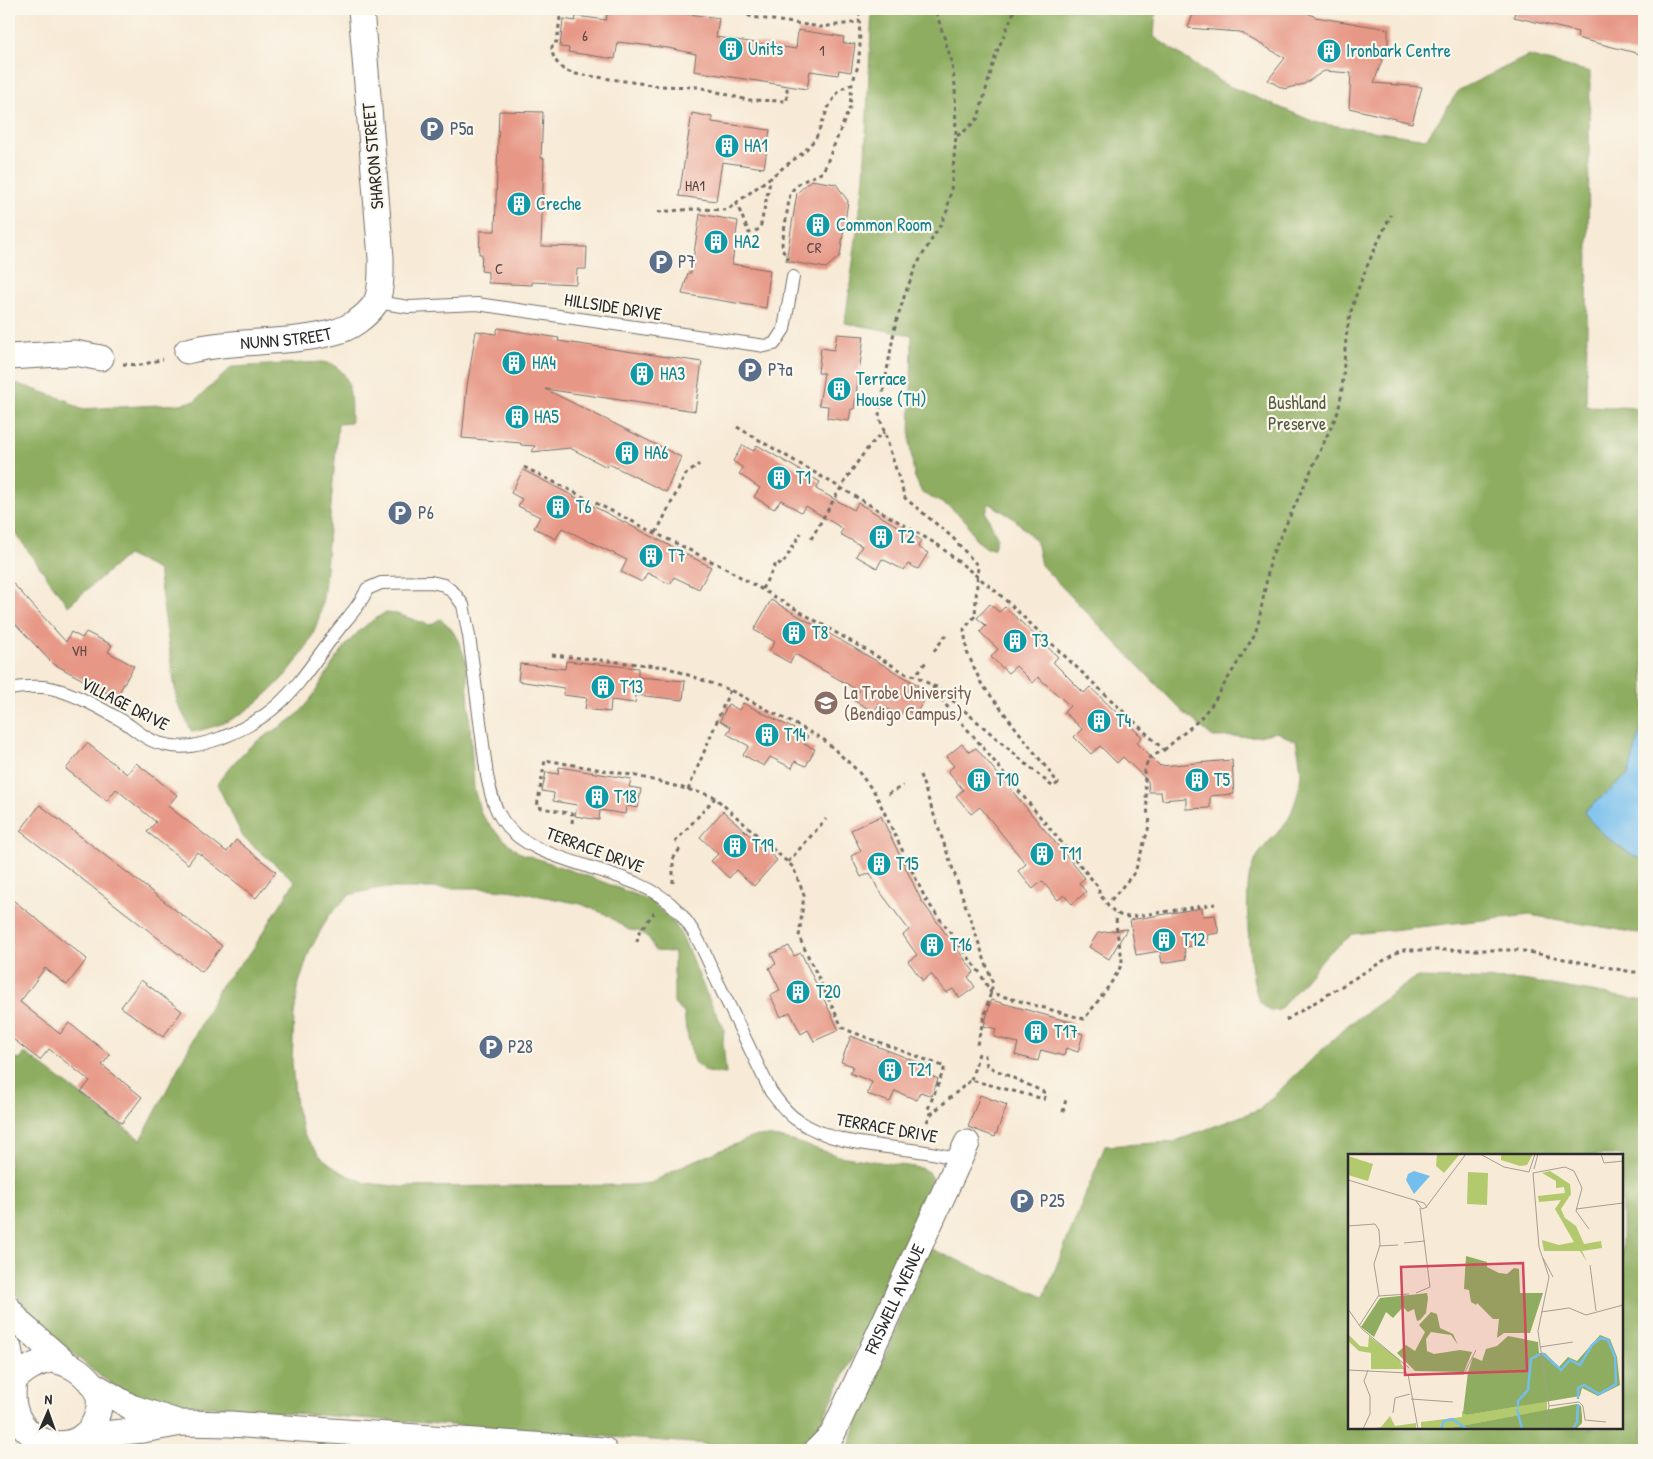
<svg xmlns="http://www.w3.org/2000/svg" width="1653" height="1459" font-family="'Patrick Hand',sans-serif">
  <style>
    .forest { fill: #8ead61; stroke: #5c6c46; fill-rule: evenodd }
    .water { fill: #74beed; stroke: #50748c }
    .building { fill: #e79785 }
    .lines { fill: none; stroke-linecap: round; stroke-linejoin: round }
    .service-casing { stroke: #726e67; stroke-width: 14 }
    .minor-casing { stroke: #726e67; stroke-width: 27 }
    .path { stroke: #726e67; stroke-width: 3; stroke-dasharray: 4 4; stroke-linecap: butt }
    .service { stroke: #fff; stroke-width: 12 }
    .minor { stroke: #fff; stroke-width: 25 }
    .labels { text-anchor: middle; stroke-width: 4.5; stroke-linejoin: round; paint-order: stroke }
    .number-label { font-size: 15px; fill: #5a4642 }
    .culture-label { font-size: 18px; fill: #0d838f; stroke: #fbf7ec; text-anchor: start }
    .service-label { font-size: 18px; fill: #4e5e75; stroke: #fbf7ec; text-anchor: start }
    .street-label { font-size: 18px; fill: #2b2b2b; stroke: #fbf7ec }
    .park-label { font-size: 18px; fill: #545a3f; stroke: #fbf7ec }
    .education-label { font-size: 18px; fill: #785e54; stroke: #fbf7ec; text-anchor: start }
    .inset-river { fill: none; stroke: #74beed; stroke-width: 2.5 }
    .inset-road { fill: none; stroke: #a59e92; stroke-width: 1 }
    .view { fill: #d1495b; fill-opacity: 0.15; stroke: #d1495b; stroke-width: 2.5 }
    .inset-edge { fill: none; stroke: #2b2b2b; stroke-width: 2.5 }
  </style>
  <rect width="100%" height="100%" fill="#fbf7ec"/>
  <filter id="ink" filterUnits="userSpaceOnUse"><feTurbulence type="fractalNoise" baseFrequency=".02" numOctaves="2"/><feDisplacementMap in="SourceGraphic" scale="10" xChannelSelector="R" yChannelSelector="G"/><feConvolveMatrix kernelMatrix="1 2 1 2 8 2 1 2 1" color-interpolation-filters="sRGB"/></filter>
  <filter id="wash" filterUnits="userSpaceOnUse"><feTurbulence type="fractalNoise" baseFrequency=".0096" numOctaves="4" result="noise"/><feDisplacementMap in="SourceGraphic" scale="20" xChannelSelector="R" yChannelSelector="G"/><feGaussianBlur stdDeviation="1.12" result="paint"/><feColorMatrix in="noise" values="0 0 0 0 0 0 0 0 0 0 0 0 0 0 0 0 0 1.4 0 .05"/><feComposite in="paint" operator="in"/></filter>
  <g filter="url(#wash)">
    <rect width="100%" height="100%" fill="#f7ead6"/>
    <!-- forest -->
    <path class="forest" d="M872 9H1156L1154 37 1224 84 1317 123 1426 139 1459 90 1528 56 1590 72 1586 406 1644 408V721L1628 775 1584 812C1597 831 1623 853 1644 860V934L1530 915 1353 934 1327 954 1279 1010 1271 1011C1267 1009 1262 1005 1260 1002 1249 983 1244 895 1250 873 1256 850 1274 839 1287 821 1290 818 1291 812 1293 808 1303 782 1302 767 1296 741L1276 732 1259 736 1213 737 1182 711 1041 565 1036 541 1013 518 989 503 986 513 997 537 994 548H987L975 539 967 522 950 507 922 493 914 475 910 445 912 335 845 323 864 179Z
      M323 362C355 368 350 398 351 423L338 424C335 463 331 502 328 542 326 568 325 596 318 621 307 658 265 702 232 719 219 726 205 729 192 732L177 702 158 570 127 555 68 606 14 531 9 536V381L66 400 80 409 180 404 195 401 232 367Z
      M385 613 397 614 430 625 440 619C455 628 460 645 466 661L474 789 481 814 497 833 518 852 598 880 651 901 674 923 683 938 707 995 724 1029 723 1043 726 1074 707 1072 694 1062 686 1029 684 1013 674 1004V952L655 951 651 941 645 936 638 931 629 930 605 914 581 904 515 891 484 888H380L349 895 328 917 310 950 299 983 294 1015 292 1062 296 1107 304 1135 321 1157 341 1172 366 1183 403 1187 632 1185 651 1183 686 1164 756 1136 772 1137 789 1140 839 1156 920 1168 928 1172 933 1181 932 1190 820 1425C798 1451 791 1448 759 1448L171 1404 144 1399 122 1390 100 1376 59 1342 29 1313 9 1285V1098L15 1090 9 1086V1069L15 1057 20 1060 25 1053 141 1140 221 985 251 952 295 881 243 837 217 784C225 772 247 747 259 740 274 730 290 723 302 710 312 699 318 687 326 675 340 650 359 626 385 613Z
      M1415 978 1522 980 1644 1001V1450H849L851 1438 929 1248 1044 1297 1105 1146 1173 1142 1260 1109 1348 1025ZM1349 1155H1622V1428H1349Z"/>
    <!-- water -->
    <path class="water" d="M1644 721V860C1623 853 1597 831 1584 812L1628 775Z"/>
    <g id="blocks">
      <!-- building -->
      <path class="building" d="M608 9H651L719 18 716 37 796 49 798 30 844 37 843 43 855 44 851 72 839 70 838 75 810 71 807 89 694 71 696 54 668 48 618 42 615 59 568 52 569 48 560 47 563 19 575 21 576 16 606 20Z
        M1195 9H1301L1315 17 1388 29V43L1374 83 1422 87 1412 123 1349 108 1351 73 1324 71 1304 84 1284 89 1268 80 1285 58 1239 32 1188 28Z
        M1515 9H1644V55L1577 38 1578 32 1514 17Z
        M499 111 543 112 541 158H544L541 246 587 247 586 269H577L576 284 532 282V285L488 283V272L481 271 482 254H479L480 231H495Z
        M692 113 712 117V122L770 130 764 168 722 162 716 201 679 196Z
        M811 180 836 184 848 201 840 256 826 268 786 261 797 193Z
        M700 214 738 221 732 264 770 270 766 308 682 294 688 273H691Z
        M498 328 559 338 558 341 702 362 695 411 545 389 681 457 666 492 609 464 607 467 570 448 532 452 535 446 521 445V443L462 438 467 386 476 331 496 334Z
        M837 334 864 336 854 409H851L849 421 827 418 828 406 819 405 824 373H818L821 348 834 350Z
        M743 445 753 451 757 445 820 482 816 489 854 510 858 503 921 540 918 547 928 553 918 569 908 564 904 570 882 559 877 568 856 556 862 546 840 534 843 529 806 506 801 512 781 500 774 509 754 497 760 488 739 474 743 468 733 461Z
        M523 470 711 567 699 589 674 577 670 584 647 573 642 582 621 572 627 560 562 528 556 539 534 528 540 517 518 506 522 499 511 493Z
        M9 579 66 642 71 632 82 638 86 632 112 645 108 652 134 666 116 698 52 663 9 617Z
        M771 600 918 685 914 692 925 699 915 715 904 709 900 716 879 704 874 712 853 700 859 691 795 654 790 663 769 651 775 642 754 630Z
        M990 604 999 612 1005 607 1058 657 1053 662 1084 693 1090 687 1142 737 1137 743 1160 766 1232 760 1234 794 1210 796V808L1186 809V798L1162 800 1161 792H1149L1148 781 1123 757 1117 763 1100 746 1091 754 1074 737 1082 729 1064 712 1070 706 1038 677 1033 683 1016 666 1008 673 991 657 998 649 980 632 986 626 977 618Z
        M566 661 638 668V677L685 681 683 700 636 695 635 703 611 700 610 712 585 709 587 698 563 695 564 688 518 681 520 664 565 669Z
        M743 703 808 736 804 744 815 749 806 766 795 761 792 768 770 757 764 766 743 755 749 746 727 734 731 727 720 721 728 704 739 710Z
        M87 743 127 774 136 763 177 795 168 806 227 852 236 840 276 872 256 898 197 852 188 864 147 832 156 822 116 789 107 801 66 769Z
        M962 744 969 752 976 748 1085 878 1079 883 1086 892 1072 904 1064 895 1058 900 1042 881 1033 889 1018 871 1026 864 980 807 971 814 956 796 963 790 948 771 954 766 946 757Z
        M559 767 631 779 629 787 641 789 638 808 626 806 625 814 600 810 599 820 575 816 577 805 553 801 554 793 542 791 546 772 558 774Z
        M40 805 222 946 202 972 20 831Z
        M723 811 777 860 754 886 736 870 729 878 711 861 718 854 700 837Z
        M881 816 921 900 974 972 968 977 975 987 960 998 953 989 946 993 931 974 923 981 908 961 917 955 903 935 909 930 878 889 870 873 861 877 851 856 861 851 851 830Z
        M9 897 87 959 67 985 45 968 20 1002 60 1034 69 1023 110 1055 102 1065 142 1097 122 1123 81 1092 90 1081 49 1049 40 1060 9 1036Z
        M1202 908 1203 916 1215 915 1219 933 1207 935 1208 944 1184 947 1186 959 1162 963 1160 951 1136 955 1130 920Z
        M1127 929 1109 959 1089 947 1098 933Z
        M789 946 794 956 801 953 839 1030 814 1041 808 1030 801 1034 790 1012 781 1017 770 995 780 990 769 968 776 964 771 954Z
        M141 980 182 1011 163 1037 121 1007Z
        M991 1000 1074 1023 1071 1030 1083 1034 1078 1052 1066 1048 1064 1056 1041 1050 1038 1061 1015 1055 1018 1043 994 1037 996 1029 984 1026Z
        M851 1036 930 1067 927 1074 938 1079 932 1096 920 1092 917 1100 895 1091 890 1102 867 1094 872 1082 850 1073 853 1066 841 1062Z
        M980 1095 1007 1105 995 1137 968 1127Z"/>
    </g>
  </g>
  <g filter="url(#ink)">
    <use href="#blocks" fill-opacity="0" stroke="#726e67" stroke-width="1"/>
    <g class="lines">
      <defs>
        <path id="service" d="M376 302 409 307 477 304 765 346 774 344 784 329 793 277
          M9 689C20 687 31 686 43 687 68 689 104 710 126 723 137 731 148 741 162 744 183 750 201 745 221 738 282 714 295 687 332 638 343 622 360 607 367 589L381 583 431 582 444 585 454 593 463 605 469 636 487 776C490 790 493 804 500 816 529 869 632 862 677 910 696 930 707 958 718 983 736 1019 753 1056 771 1092 779 1102 786 1113 797 1120 845 1153 906 1142 959 1160"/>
        <g id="minor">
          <path id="s1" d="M187 351C235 339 287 345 335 332 350 328 366 317 375 304 382 292 381 272 381 258L361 9"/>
          <path d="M9 357 75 353 101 358"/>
          <path d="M9 1309 21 1324 64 1362"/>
          <path d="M9 1348 14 1380"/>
          <path d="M51 1360C69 1363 81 1370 92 1384 99 1394 101 1400 98 1412 87 1458 27 1451 15 1410 12 1401 13 1389 14 1380 26 1369 35 1363 51 1360Z"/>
          <path d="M92 1384 131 1407 177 1422"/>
          <path d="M83 1436 143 1430 182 1423 231 1424 604 1450"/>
          <path id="s2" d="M817 1450 832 1435 840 1418 967 1143"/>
        </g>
      </defs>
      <!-- service casing -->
      <use href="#service" class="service-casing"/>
      <!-- minor casing -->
      <use href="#minor" class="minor-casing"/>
      <!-- path -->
      <path class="path" d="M561 9 557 42H554C548 51 556 63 563 69 567 72 572 72 576 74L659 86 699 87 747 100 787 101V86
        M733 9 752 17 821 27 859 22
        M1305 11 1306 9
        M957 136 967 129 978 118 996 54 1015 9
        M736 202 749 233 760 229 771 177
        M658 212 694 209 727 210 804 152 816 138 828 108 836 95 841 89 852 84
        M789 260 783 251 782 244 790 194C797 181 810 179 823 172L850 107 852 84 858 66 860 47 859 9
        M123 364 141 365 163 359
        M737 427 938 545 998 593 1164 750 1149 758 1144 771 1148 817
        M524 467 725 568 907 674 916 676 933 686 935 693 975 738 1099 888V894C1109 905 1114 917 1130 917L1215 904
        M656 533 686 474 695 468 699 464
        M811 539C824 517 865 441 885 432
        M762 589 777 562 782 565 801 533
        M934 651 946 635
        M552 655 666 667 730 690 823 739 857 770 875 793 926 900 980 973 991 993 1084 1019C1092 1009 1122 971 1122 961 1121 945 1114 930 1117 914
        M918 672 926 662
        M933 686 937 687 1053 787 1058 783 981 683 967 652 964 629 975 616 978 566 952 537 905 498 879 415 895 326 905 294 916 266 941 224 947 211 951 190 956 136 955 85 951 59 935 9
        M1164 750 1199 720 1213 703 1255 634 1259 620 1271 557 1338 412C1346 379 1342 344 1351 312 1360 278 1376 246 1391 215
        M920 775 993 984 976 1048
        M688 790 730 690
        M888 794 903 786
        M572 823 573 814 537 807 545 760 637 776 713 796 793 867 804 895 799 937 842 1027 847 1030 945 1067 928 1109 930 1115
        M675 842 715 798
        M788 862 826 819
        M673 883V859L681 847
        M1111 900 1135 872 1148 830 1150 818
        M637 942 639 932 654 913
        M1286 1020 1401 950H1518L1632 972H1644
        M971 1080 980 1050
        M1063 1112 1066 1099
        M927 1122 930 1115 971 1080 1044 1099 1046 1093 987 1066 984 1051"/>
      <!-- service -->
      <use href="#service" class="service"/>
      <!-- minor -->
      <use href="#minor" class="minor"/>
    </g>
  </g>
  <!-- icons -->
  <defs>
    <symbol id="building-disc" viewBox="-11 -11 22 22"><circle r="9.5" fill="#0f9aa8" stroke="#fbf7ec"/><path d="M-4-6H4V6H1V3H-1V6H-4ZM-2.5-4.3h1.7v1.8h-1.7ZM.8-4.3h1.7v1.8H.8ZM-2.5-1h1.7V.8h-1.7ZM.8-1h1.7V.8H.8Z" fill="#fff"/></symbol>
    <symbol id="parking-disc" viewBox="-11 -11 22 22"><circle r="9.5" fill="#5c6f8a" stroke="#fbf7ec"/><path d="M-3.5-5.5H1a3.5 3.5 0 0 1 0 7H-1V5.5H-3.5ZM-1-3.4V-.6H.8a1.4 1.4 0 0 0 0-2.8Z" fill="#fff"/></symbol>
    <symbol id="university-disc" viewBox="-11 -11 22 22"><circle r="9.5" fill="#8d6e63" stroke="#fbf7ec"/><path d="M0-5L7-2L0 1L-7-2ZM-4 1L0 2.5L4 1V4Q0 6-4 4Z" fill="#fff"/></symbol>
  </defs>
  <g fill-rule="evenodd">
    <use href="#building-disc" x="717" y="35" width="28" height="28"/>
    <use href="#building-disc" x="1315" y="37" width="28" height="28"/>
    <use href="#parking-disc" x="418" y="115" width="28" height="28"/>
    <use href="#building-disc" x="713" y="132" width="28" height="28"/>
    <use href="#building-disc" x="505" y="190" width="28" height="28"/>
    <use href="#building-disc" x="804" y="211" width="28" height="28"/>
    <use href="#building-disc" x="702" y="228" width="28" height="28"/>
    <use href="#parking-disc" x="647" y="248" width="28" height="28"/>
    <use href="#building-disc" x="500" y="349" width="28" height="28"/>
    <use href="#parking-disc" x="736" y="356" width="28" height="28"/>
    <use href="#building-disc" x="628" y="360" width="28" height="28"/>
    <use href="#building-disc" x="825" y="375" width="28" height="28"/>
    <use href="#building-disc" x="503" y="403" width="28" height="28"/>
    <use href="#building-disc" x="613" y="439" width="28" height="28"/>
    <use href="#building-disc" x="765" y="464" width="28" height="28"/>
    <use href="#building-disc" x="544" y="493" width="28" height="28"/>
    <use href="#parking-disc" x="386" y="499" width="28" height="28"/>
    <use href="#building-disc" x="867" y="523" width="28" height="28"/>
    <use href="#building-disc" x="637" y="542" width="28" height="28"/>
    <use href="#building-disc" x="780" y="619" width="28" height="28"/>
    <use href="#building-disc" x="1001" y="627" width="28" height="28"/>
    <use href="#building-disc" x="589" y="673" width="28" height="28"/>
    <use href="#university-disc" x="812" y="689" width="28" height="28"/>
    <use href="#building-disc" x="1085" y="707" width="28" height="28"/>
    <use href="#building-disc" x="753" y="721" width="28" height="28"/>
    <use href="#building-disc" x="965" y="766" width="28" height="28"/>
    <use href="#building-disc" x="1183" y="766" width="28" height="28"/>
    <use href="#building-disc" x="583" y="783" width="28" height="28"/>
    <use href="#building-disc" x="721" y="832" width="28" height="28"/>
    <use href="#building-disc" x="1028" y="840" width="28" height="28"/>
    <use href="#building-disc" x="865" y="850" width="28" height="28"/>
    <use href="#building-disc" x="1150" y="926" width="28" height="28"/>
    <use href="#building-disc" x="918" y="931" width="28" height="28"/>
    <use href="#building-disc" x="784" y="978" width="28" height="28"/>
    <use href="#building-disc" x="1022" y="1018" width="28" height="28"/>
    <use href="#parking-disc" x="477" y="1033" width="28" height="28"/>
    <use href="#building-disc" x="876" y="1056" width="28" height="28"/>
    <use href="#parking-disc" x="1008" y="1187" width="28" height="28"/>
  </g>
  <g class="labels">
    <!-- number labels -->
    <g class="number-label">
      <text x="585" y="41">6</text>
      <text x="822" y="56">1</text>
      <text x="695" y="191">HA1</text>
      <text x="814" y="253">CR</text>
      <text x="499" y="274">C</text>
      <text x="79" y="656">VH</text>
    </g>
    <!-- culture labels -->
    <g class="culture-label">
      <text x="748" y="55">Units</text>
      <text x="1346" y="57">Ironbark Centre</text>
      <text x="744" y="152">HA1</text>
      <text x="536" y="210">Creche</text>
      <text x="836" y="231">Common Room</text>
      <text x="734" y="248">HA2</text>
      <text x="532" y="369">HA4</text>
      <text x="660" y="380">HA3</text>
      <text x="856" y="385">Terrace<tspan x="856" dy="21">House (TH)</tspan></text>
      <text x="534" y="423">HA5</text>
      <text x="644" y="459">HA6</text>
      <text x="796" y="484">T1</text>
      <text x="576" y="513">T6</text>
      <text x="898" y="543">T2</text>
      <text x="668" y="562">T7</text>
      <text x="812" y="639">T8</text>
      <text x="1032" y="647">T3</text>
      <text x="620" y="693">T13</text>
      <text x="1116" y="727">T4</text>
      <text x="784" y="741">T14</text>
      <text x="996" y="786">T10</text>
      <text x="1214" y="786">T5</text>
      <text x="614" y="803">T18</text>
      <text x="752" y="852">T19</text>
      <text x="1060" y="860">T11</text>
      <text x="896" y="870">T15</text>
      <text x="1182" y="946">T12</text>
      <text x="950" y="951">T16</text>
      <text x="816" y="998">T20</text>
      <text x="1054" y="1038">T17</text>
      <text x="908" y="1076">T21</text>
    </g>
    <!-- service labels -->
    <g class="service-label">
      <text x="450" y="135">P5a</text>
      <text x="678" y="268">P7</text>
      <text x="768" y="376">P7a</text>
      <text x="418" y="519">P6</text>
      <text x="508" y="1053">P28</text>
      <text x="1040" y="1207">P25</text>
    </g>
    <!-- street labels -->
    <g class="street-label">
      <text transform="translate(373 156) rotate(-95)" y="6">SHARON STREET</text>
      <text transform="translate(613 307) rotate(9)" y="6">HILLSIDE DRIVE</text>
      <text dy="6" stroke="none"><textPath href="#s1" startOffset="100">NUNN STREET</textPath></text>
      <text transform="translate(125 704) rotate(27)" y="6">VILLAGE DRIVE</text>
      <text transform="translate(595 850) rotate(20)" y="6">TERRACE DRIVE</text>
      <text transform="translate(887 1128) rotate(10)" y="6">TERRACE DRIVE</text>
      <text dy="6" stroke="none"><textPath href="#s2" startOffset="171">FRISWELL AVENUE</textPath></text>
    </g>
    <!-- park labels -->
    <g class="park-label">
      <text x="1297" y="409">Bushland<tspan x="1297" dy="21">Preserve</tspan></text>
    </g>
    <!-- education labels -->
    <g class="education-label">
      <text x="844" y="699">La Trobe University<tspan x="844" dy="21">(Bendigo Campus)</tspan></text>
    </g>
  </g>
  <!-- overview -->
  <g transform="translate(1348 1154)">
    <rect width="275" height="275" fill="#f7ead6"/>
    <path d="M89 0H112L96 19 88 12ZM153 0H185L179 11 172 12 153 6ZM0 2 25 10 20 27 0 21ZM202 17 222 30 223 40 213 55 217 64 228 72 236 90 253 87 254 94 234 97 239 108 232 97H196L194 86 211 91 226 88 207 55 213 46 191 48 190 42 217 39 216 33 208 34V27L194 19ZM120 18 140 19 139 51 119 50ZM0 180 12 192 20 193 21 182 51 205 56 215H23V199L11 197 0 187ZM199 247V256L97 275H73V268L114 263V257L119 261ZM42 262 47 272 68 269V275H22L33 273Z" fill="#b3c96e"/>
    <path d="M118 102 139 108V113L151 119 159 120 166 114 171 115 172 139H195L182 179H156L149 184 151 165H145L129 149 128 151 123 148 121 136 116 135ZM71 140 79 139 80 144 78 159 72 166 69 167 66 155 60 158 55 153 45 164 38 158 26 183 13 173 32 144ZM83 158 89 160 92 174 105 180 110 191 103 181 83 178 78 185 79 197 86 200 112 196 124 198 116 218 67 217 49 199 58 191 67 197 77 178 71 171ZM252 181 262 185 269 203 272 231 250 242 234 234 232 242 119 261 115 259 120 218 125 203 134 207 138 195 149 192 160 182 190 188 191 199H197L211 213 220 203 229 207ZM229 250 233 252 234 262V269L228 275H97Z" fill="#8ead61"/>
    <path d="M66 17 82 22 66 40 58 26 60 20Z" fill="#74beed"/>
    <path class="inset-river" d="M194 199 213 216 222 206 232 211 244 191 253 184 260 186 267 203 268 230 251 240 236 231 230 234V245M170 253V247L180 236 183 205 192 200M169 255 174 275M93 275 96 267 104 265 119 275M225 275 229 268 230 250"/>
    <path class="inset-road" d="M132 0 156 13 181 18M253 0 256 9 275 7M186 15 190 0M181 18 187 0M185 19 191 93 201 123 190 177 201 252 197 275M185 19 217 13 226 17 234 34 228 57 241 75M0 26 76 49 79 53M68 47 74 55 79 53M79 52 118 0M228 55 275 49M0 72 27 70 31 76 32 91 26 110 31 141 11 172M56 89 77 87M31 92 50 91M195 104 205 123M242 111 248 157M68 139 82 133 72 54M30 142 61 140M0 155 14 175 61 214M193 158 221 154 238 161 275 151M192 193 225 188M0 216 59 219M60 220 70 275M63 220H116L128 196M63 245 105 248M201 252 231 248 235 252 237 266 258 268M45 259 47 244 62 240M15 275 22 260V242L16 227 20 216"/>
    <path class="view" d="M175 109 179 217 57 221 53 113Z"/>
    <rect width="275" height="275" class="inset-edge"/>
  </g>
  <!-- margin -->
  <rect width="1653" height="1459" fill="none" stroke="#fbf7ec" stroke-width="30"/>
  <!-- north arrow -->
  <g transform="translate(48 1412) rotate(2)" stroke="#fbf7ec" stroke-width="4" paint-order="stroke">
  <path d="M0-4L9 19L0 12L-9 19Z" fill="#2b2b2b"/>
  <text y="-8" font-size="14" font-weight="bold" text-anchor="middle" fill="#2b2b2b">N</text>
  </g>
</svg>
